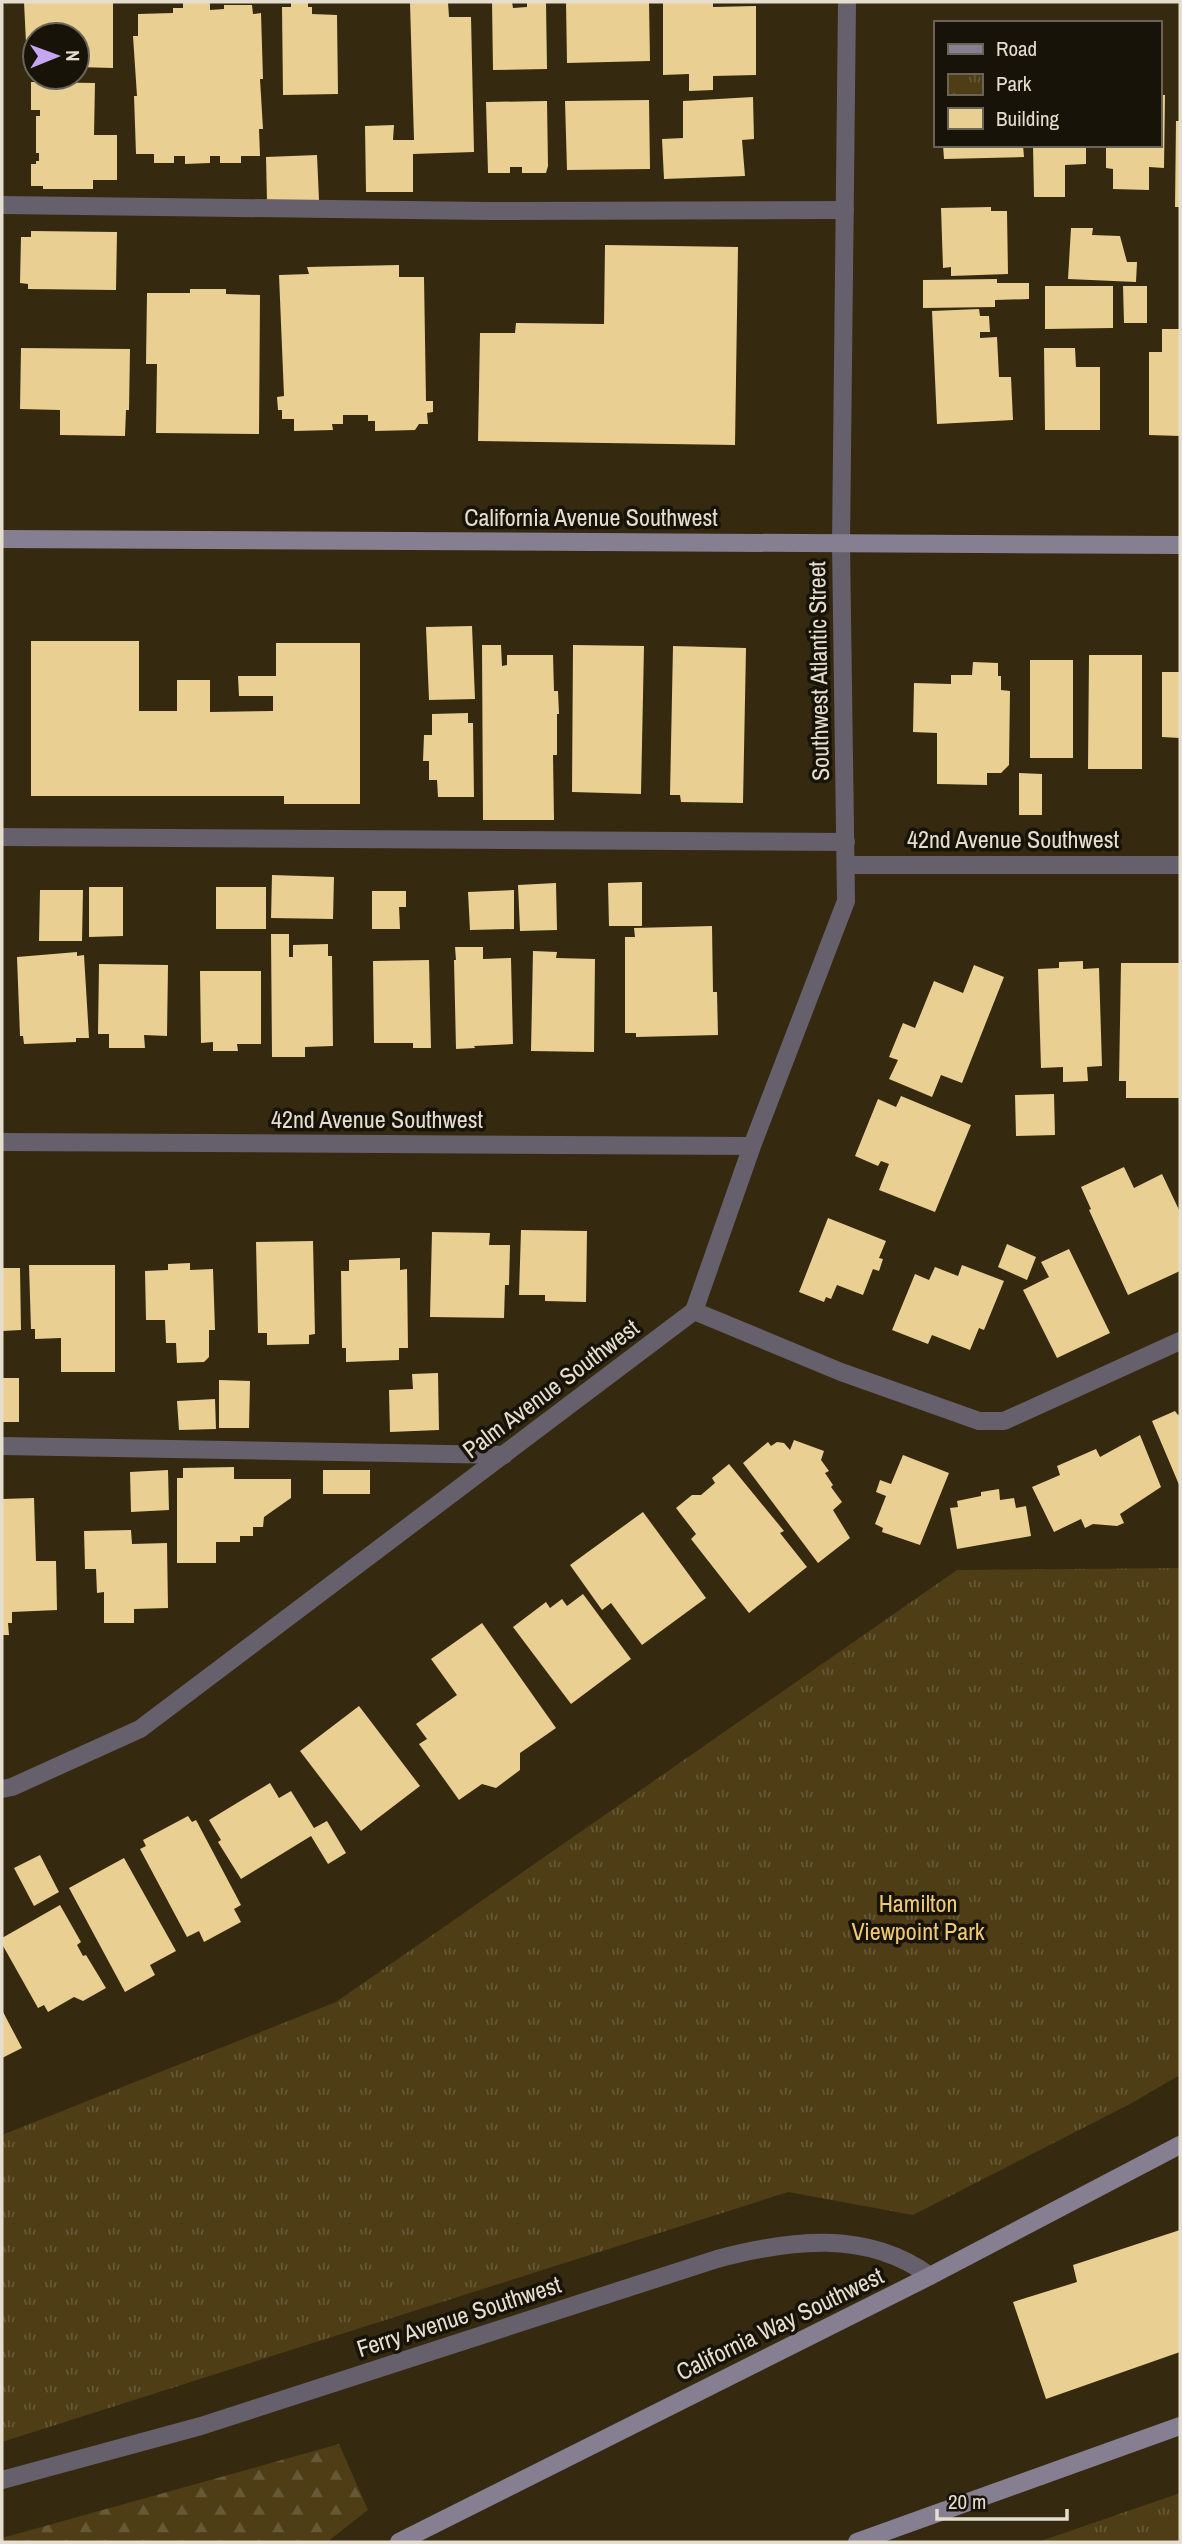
<svg xmlns="http://www.w3.org/2000/svg" width="1182" height="2544" font-family="'Archivo Narrow',sans-serif">
  <style>
    .forest { fill: url(#forest-firs) }
    .park { fill: url(#park-tufts) }
    .building { fill: #eacf93 }
    .lines { fill: none; stroke-linecap: round; stroke-linejoin: round }
    .lane { stroke: #65606c; stroke-width: 18 }
    .street { stroke: #65606c; stroke-width: 18 }
    .secondary { stroke: #867e91; stroke-width: 18 }
    .labels { text-anchor: middle; stroke-width: 7; stroke-linejoin: round; paint-order: stroke }
    .street-label { font-size: 24px; fill: #e5decf; stroke: #181308 }
    .park-label { font-size: 24px; fill: #f0c975; stroke: #181308 }
  </style>
  <defs>
    <pattern id="forest-firs" width="22" height="20" patternUnits="userSpaceOnUse" patternTransform="scale(1.75)"><rect width="22" height="20" fill="#4e3d15"/><path d="M5 1l3.5 6h-7zM16 11l3.5 6h-7z" fill="#675936"/></pattern>
    <pattern id="park-tufts" width="24" height="20" patternUnits="userSpaceOnUse" patternTransform="scale(1.75)"><rect width="24" height="20" fill="#4e3d15"/><path d="M3 7l-1-3M5 7V3M7 7l1-3M15 17l-1-3M17 17v-4M19 17l1-3" fill="none" stroke="#675936"/></pattern>
  </defs>
  <rect width="100%" height="100%" fill="#35290f"/>
  <!-- forest -->
  <path class="forest" d="M339 2444 368 2510 327 2542H2V2538Z"/>
  <!-- park -->
  <path class="park" d="M1180 1568V2075L1130 2104 913 2215 788 2192 2 2442V2135L336 2002 957 1570Z
    M1180 2493V2542H1038Z"/>
  <!-- building -->
  <path class="building" d="M24 2H113V68L77 67V35H35V67H31V43H26Z
    M210 2V10L224 9V5H252L253 14 261 13 263 79H260L263 129H259L260 156H241V163H220V156H210V163L185 164V156H174V163H154V154H136L134 96H137L133 36H138V14L173 13V8H183V3Z
    M291 2H308V7H312V14L337 15 338 94 283 95 282 7H291Z
    M448 2 449 17H471L474 152 413 154V192H366L365 126 394 125 393 140H414L410 3Z
    M492 2H512L513 8 527 7V2H546L547 69 493 70Z
    M566 2H649L650 61 567 63Z
    M663 2H713V7L756 6V75L713 76V90L689 91V74L663 75Z
    M31 82 95 83 94 135H117V180H93V189H43V186H31V164H36V161H39V153H36V116H40V110H31Z
    M1159 95H1165L1164 168 1149 167V190L1113 189V169L1106 168V145H1159Z
    M753 97 754 139 742 140 745 176 664 179 662 139 683 138V101Z
    M649 100 650 169 567 170 565 101Z
    M547 101 548 166 546 173H522V167H510V173H488L486 102Z
    M1176 121H1180V207H1175Z
    M943 145H1023L1024 157 944 159Z
    M1033 145H1086V164L1065 165V197H1034Z
    M317 155 319 200 267 202 266 157Z
    M991 207V211H1007L1008 274 951 276V267L943 268 941 208Z
    M1071 228H1093L1092 235 1120 236 1127 262H1137L1136 282 1068 279Z
    M31 231 117 232 116 290 28 289V284L20 283 21 237H31Z
    M605 245 738 247 735 445 478 441 480 333H515L516 323 604 324Z
    M399 265V277H424L426 401H433V412L427 413 428 424H419L415 430 375 431V421H368V415H343V424H332L333 430 294 431V419H282V410H278L277 397 284 396 279 275 309 274 307 267Z
    M997 279V283H1029V299L995 300V307L923 308V280Z
    M1045 286H1113V328L1045 329Z
    M1123 286H1147V323H1124Z
    M190 289H226V294L260 295 259 434 156 433 157 364H146L147 293H190Z
    M979 309 980 316H989L990 332H980V338L997 337 999 377H1011L1013 420 937 424 932 311Z
    M1162 329H1180V436L1149 435V352H1162Z
    M21 348 130 349 129 410H126L125 436 60 435V410L20 409Z
    M1044 348H1075L1076 367H1100V430H1045Z
    M472 626 475 699 429 700 426 627Z
    M31 641H139V711H177V680H210V712L273 711V696H239L238 676H276V643H360V804H284V796H31Z
    M482 645H501L502 666 507 665V655H553L554 691H558L559 714H557V755H553L554 820H483Z
    M573 645 644 646 641 794 572 792Z
    M673 646 746 648 743 803 681 802 680 795H670Z
    M1089 655H1142V769H1088Z
    M1030 660H1073V758H1030Z
    M973 662 998 663V676H1001V690L1010 691 1009 765 1001 773H987V785L937 784V733L913 732 914 683 951 684V675H972Z
    M1162 672H1180V738L1162 737Z
    M468 713V723H473L474 797H438L437 780H429V761H423L424 735H432V714Z
    M1019 773 1042 774V815H1019Z
    M272 875 334 877 333 919 271 918Z
    M642 882V926H609L608 883Z
    M556 883 557 930 520 931 518 885Z
    M89 887H123V936L89 937Z
    M216 887H266V929H216Z
    M40 890H83L82 941H39Z
    M514 890V929L470 930 468 892Z
    M372 891H406V907H399L400 929H372Z
    M712 926 713 992H717L718 1035 636 1037V1033H625V937H635L634 928Z
    M271 934H289V957H293V945L328 944V956H332L333 1046 305 1047V1057H272Z
    M455 947H483V959L511 958 513 1044 474 1046 475 1048 456 1049 454 960H456Z
    M533 951 557 952 556 958 595 959 594 1052 531 1051Z
    M77 952V956L84 955 89 1038H76V1042L24 1044 23 1036H20L17 957Z
    M429 960 431 1048H413V1043H374L373 961Z
    M1083 961V969L1099 968 1102 1066 1087 1067 1088 1081 1063 1082V1067L1041 1068 1038 969 1059 968V962Z
    M1121 963H1180V1098H1126V1081H1119Z
    M99 964 168 965 167 1036 144 1035 145 1048H109V1034H98Z
    M974 965 1004 977 962 1083 941 1075 932 1097 889 1079 898 1060 889 1057 903 1023 915 1028 934 981 963 993Z
    M200 971H261V1044H237L238 1051H213V1042L201 1043Z
    M1054 1094 1055 1135 1016 1136 1015 1095Z
    M901 1096 971 1125 935 1212 879 1190 889 1164 881 1161 878 1166 855 1156 878 1099 896 1107Z
    M1124 1167 1134 1188 1162 1174 1180 1212V1271L1128 1295 1089 1210 1091 1209 1081 1187Z
    M828 1218 886 1241 879 1258 883 1259 879 1271 873 1269 863 1295 837 1285 831 1299 826 1297 824 1302 799 1292Z
    M521 1230 587 1231 586 1302 545 1301V1295H519Z
    M432 1232 490 1233 489 1245H510L509 1285H505L504 1318 430 1317Z
    M313 1241 315 1334 309 1335V1344L267 1345V1333H258L256 1242Z
    M1007 1244 1036 1257 1027 1280 998 1267Z
    M1069 1249 1110 1333 1057 1358 1023 1290 1049 1277 1041 1262Z
    M400 1258V1270L407 1269 408 1348H399V1360L346 1362V1348H342L341 1271H349V1260Z
    M190 1263V1270L213 1269 215 1330H209V1357L204 1362 177 1363 176 1343H166L165 1320H146L145 1271 168 1270V1264Z
    M29 1265H115V1372H61V1338L35 1339V1329H31Z
    M962 1265 1004 1281 984 1330 979 1328 970 1350 932 1335 928 1344 892 1330 915 1274 929 1280 935 1267 958 1276Z
    M2 1268H20L21 1330 2 1331Z
    M438 1373 439 1430 390 1432 389 1390 413 1389 412 1374Z
    M2 1378H19V1422H2Z
    M219 1380 250 1381 249 1428H219Z
    M215 1399 216 1429 179 1430 177 1401Z
    M1175 1411 1178 1415 1180 1414V1487L1152 1421Z
    M1140 1435 1161 1487 1120 1514 1124 1523 1117 1526 1093 1524 1085 1528 1081 1519 1054 1532 1032 1487 1060 1475 1057 1466 1096 1449 1100 1457Z
    M794 1440 824 1451 821 1460 829 1471 825 1473 833 1485 831 1487 842 1502 833 1510 850 1538 818 1563 743 1463 768 1442 771 1446 777 1442 784 1443 790 1450Z
    M903 1455 949 1473 920 1545 882 1532 883 1528 875 1524 886 1496 876 1492 880 1480 891 1484Z
    M729 1464 784 1531 780 1533 807 1567 749 1613 691 1539 696 1534 676 1508 692 1495H701L715 1483 712 1478Z
    M234 1467V1479H291V1498L264 1517 263 1527H253V1536H240V1542H216V1563H177V1478H183V1468Z
    M168 1470 169 1510 131 1512 130 1472Z
    M323 1470H370V1494H323Z
    M999 1489 1000 1500 1014 1498 1016 1508 1026 1506 1031 1536 957 1549 950 1508 958 1507 957 1501 981 1496V1492Z
    M34 1498 36 1561H56L57 1610 12 1612V1623H8L9 1635H2V1499Z
    M643 1512 706 1598 642 1645 611 1603 602 1610 570 1565Z
    M131 1530 132 1544 167 1543 168 1608 134 1609V1623H104V1592L97 1593 96 1569H85L84 1531Z
    M583 1594 631 1659 571 1704 513 1627 546 1602 550 1608 562 1599 567 1606Z
    M482 1623 556 1728 520 1753V1770L496 1788 482 1784 459 1800 419 1744 427 1739 416 1724 457 1695 431 1659Z
    M359 1706 420 1786 361 1831 300 1751Z
    M270 1783 279 1798 291 1791 314 1828 327 1821 346 1853 328 1864 311 1836 241 1879 218 1842 221 1840 209 1820Z
    M188 1816 192 1822 196 1820 241 1905 234 1909 241 1922 204 1942 199 1931 187 1937 140 1849 146 1846 143 1840Z
    M40 1855 59 1892 34 1906 14 1868Z
    M124 1858 176 1951 150 1965 155 1975 125 1992 69 1888Z
    M60 1905 81 1942 77 1945 83 1956 86 1955 106 1988 83 2001 74 1997 48 2012 44 2005 38 2008 2 1944V1938Z
    M2 2010 22 2048 2 2058Z
    M1180 2230V2352L1046 2399 1013 2302 1077 2282 1073 2265Z"/>
  <g class="lines">
    <!-- lane -->
    <path class="lane" d="M2 205 488 211 845 210
      M2 837 846 842
      M2 1446 504 1455"/>
    <!-- street -->
    <path class="street" d="M847 865H1180
      M2 1142 752 1146
      M694 1311 752 1146 846 901 841 544 847 2
      M694 1311 841 1372 979 1421H1004L1180 1341
      M2 1789 12 1787 140 1729 694 1311
      M2 2480 201 2426 717 2259C789 2240 866 2229 930 2276"/>
    <!-- secondary -->
    <path class="secondary" d="M2 539 1180 545
      M399 2542 930 2276 1180 2145
      M857 2542 1180 2426"/>
  </g>
  <g class="labels">
    <!-- street labels -->
    <g class="street-label">
      <text x="591" y="526">California Avenue Southwest</text>
      <text transform="translate(819 671) rotate(-91)" y="8">Southwest Atlantic Street</text>
      <text x="1013" y="848">42nd Avenue Southwest</text>
      <text x="377" y="1128">42nd Avenue Southwest</text>
      <text transform="translate(551 1389) rotate(-37)" y="8">Palm Avenue Southwest</text>
      <text transform="translate(459 2317) rotate(-18)" y="8">Ferry Avenue Southwest</text>
      <text transform="translate(780 2324) rotate(-26)" y="8">California Way Southwest</text>
    </g>
    <!-- park labels -->
    <g class="park-label">
      <text x="918" y="1912">Hamilton<tspan x="918" dy="28">Viewpoint Park</tspan></text>
    </g>
  </g>
  <!-- border -->
  <rect width="1182" height="2544" fill="none" stroke="#e5decf" stroke-width="7"/>
  <!-- legend -->
  <rect x="934" y="21" width="228" height="126" fill="#181308" stroke="#6a6458" stroke-width="2"/>
  <rect x="948" y="44" width="35" height="10" fill="#867e91" stroke="#6a6458" stroke-width="2"/>
  <text x="996" y="56" font-size="21" fill="#e5decf">Road</text>
  <rect x="948" y="74" width="35" height="21" fill="url(#park-tufts)" stroke="#6a6458" stroke-width="2"/>
  <text x="996" y="91" font-size="21" fill="#e5decf">Park</text>
  <rect x="948" y="108" width="35" height="21" fill="#eacf93" stroke="#6a6458" stroke-width="2"/>
  <text x="996" y="126" font-size="21" fill="#e5decf">Building</text>
  <!-- north arrow -->
  <g transform="translate(56 56) rotate(89)"><circle r="33" fill="#181308" stroke="#6a6458" stroke-width="2"/>
  <path d="M0-5L12 26L0 18L-12 26Z" fill="#c6a6f0"/>
  <text y="-10" font-size="19" font-weight="bold" text-anchor="middle" fill="#e5decf">N</text>
  </g>
  <!-- scale -->
  <path d="M937 2509v10h130v-10" fill="none" stroke="#e5decf" stroke-width="3.5"/>
  <text x="948" y="2509" font-size="21" fill="#e5decf" stroke="#181308" stroke-width="5" paint-order="stroke">20 m</text>
</svg>
